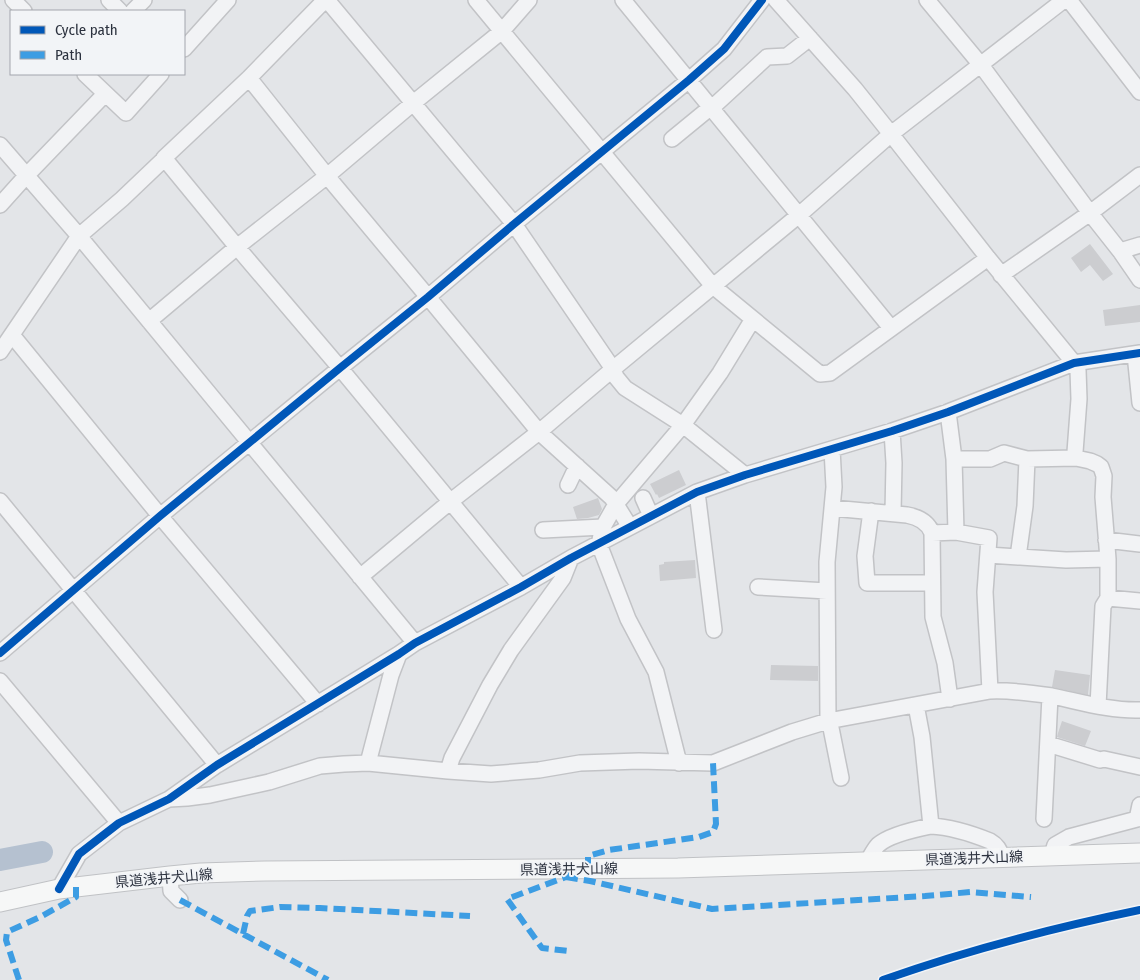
<svg xmlns="http://www.w3.org/2000/svg" width="1140" height="980" font-family="'Fira Sans Condensed','Noto Sans JP',sans-serif">
  <style>
    .lines { fill: none; stroke-linecap: round; stroke-linejoin: round }
    .river { stroke: #b5c1d0; stroke-width: 22 }
    .building { fill: #cccdd0 }
    .minor-casing { stroke: #c2c3c6; stroke-width: 18 }
    .major-casing { stroke: #c0c2c5; stroke-width: 21 }
    .minor { stroke: #f2f3f5; stroke-width: 15 }
    .major { stroke: #f6f7f7; stroke-width: 19 }
    .quiet { stroke: #3d9de3; stroke-width: 6; stroke-dasharray: 12 6; stroke-linecap: butt }
    .cycleway-casing { stroke: #f2f4f7; stroke-width: 11 }
    .cycleway { stroke: #0057b8; stroke-width: 8 }
    .labels { text-anchor: middle; stroke-width: 4; stroke-linejoin: round; paint-order: stroke }
    .street-label { font-size: 14px; fill: #2c323f; stroke: #f2f4f7 }
  </style>
  <rect width="100%" height="100%" fill="#e3e5e8"/>
  <g class="lines">
    <!-- river -->
    <path class="river" d="M0 860 42 852"/>
  </g>
  <!-- building -->
  <path class="building" d="M1090 244 1113 274 1103 281 1090 265 1081 272 1071 258Z
    M1140 305V322L1105 326 1103 310Z
    M679 470 686 485 659 498 657 494 656 495 650 484Z
    M598 498 602 509 599 515 588 518 577 519 573 507Z
    M695 560 696 578 660 581 659 565 664 564V562Z
    M771 665 818 666V681L770 680Z
    M1055 670 1090 675 1088 695 1052 687Z
    M1062 721 1091 731 1085 746 1057 737 1058 733Z"/>
  <g class="lines">
    <defs>
      <path id="minor" d="M13 0 24 11
        M109 0 120 11
        M327 0 514 224 613 369 616 377 625 388 683 425 745 475
        M476 0 708 280 719 291 820 374 830 373 988 258
        M623 0 891 328
        M776 0 855 89 891 134 988 258 1074 363 1078 370 1079 399 1075 452 1076 458 1090 461 1097 464 1101 467 1104 476 1103 497 1108 559V598L1103 606 1098 706
        M927 0 981 65 1090 213 1120 251 1140 280
        M1069 0 1140 92
        M133 11 144 0
        M184 49 228 0
        M85 74 126 113 161 74
        M249 78 327 176 428 297 539 432 612 498 630 527
        M672 139 711 107 715 105 767 57 787 56 810 38
        M0 145 79 236 415 643
        M164 158 237 247 340 368 521 587
        M0 205 26 176 105 94
        M1120 251 1140 245
        M1001 275 1090 213 1140 175
        M149 321 237 247 327 176 412 104 502 31 529 0
        M12 335 160 516 318 704
        M0 352 79 236 122 199 164 159V158L249 78 325 0
        M1135 354 1140 403
        M948 412 954 459 956 532
        M892 431 894 463 893 513
        M832 449 834 487 827 562 828 721 831 728 841 778
        M954 459H990L1004 453 1027 459 1076 458
        M568 485 577 466
        M697 492 714 630
        M643 498 651 516
        M0 501 217 765
        M832 508 907 515C918 517 928 522 932 533L933 617 945 663 950 699
        M871 511 865 556 867 583H932
        M543 530 603 527
        M932 533 956 532 989 538 985 592 990 691
        M1106 540 1140 544
        M988 555 1066 560 1108 559
        M1018 557 1025 506 1027 459
        M360 577 451 501 539 432 613 369 799 215 891 134 1064 0
        M758 587 827 591
        M1108 598 1140 601
        M0 653 160 516 340 368 428 297 514 224 689 80 724 49 762 0
        M0 681 119 823
        M916 705 922 737 931 826C952 827 970 833 990 841 997 845 999 849 1002 857
        M1048 744 1100 760 1104 759 1140 767
        M368 763 391 675 399 654
        M679 763 656 672 628 619 599 544 603 527 616 504 683 425 720 373 753 319
        M448 771 452 758 490 685 511 650 563 578 571 558
        M169 799 187 798 210 795 269 782 320 766 344 764 368 763 448 771 491 774 539 770 580 763 639 761 713 763 792 732 828 721 990 691C1011 690 1032 693 1052 696 1081 702 1110 711 1140 710
        M1044 819 1050 696
        M1052 855 1055 845 1069 837 1137 819 1140 805
        M867 862C871 856 874 849 878 845 889 835 916 829 931 826
        M170 876 171 891 180 900
        M59 889 79 854 119 823 169 799 217 765 399 654 415 643 521 587 571 558 697 492 745 475 892 431 948 412 1074 363 1140 353"/>
      <path id="major" d="M0 902 59 889 170 876 201 873 265 871 678 868 1140 853"/>
    </defs>
    <!-- minor casing -->
    <use href="#minor" class="minor-casing"/>
    <!-- major casing -->
    <use href="#major" class="major-casing"/>
    <!-- minor -->
    <use href="#minor" class="minor"/>
    <!-- major -->
    <use href="#major" class="major"/>
    <!-- quiet -->
    <path class="quiet" d="M567 869 566 877 507 899 542 948 569 951
      M588 869V856L609 850 699 837 713 832 716 824 713 763
      M566 877 590 881 712 909 925 896 971 892 1031 897
      M180 900 328 980
      M243 934 247 916 250 911 280 907 320 908 470 916
      M19 980 6 940 7 932 42 916 76 897V887"/>
    <defs>
      <path id="cycleway" d="M0 653 160 516 340 368 428 297 514 224 689 80 724 49 762 0
        M59 889 79 854 119 823 169 799 217 765 399 654 415 643 521 587 571 558 697 492 745 475 892 431 948 412 1074 363 1140 353
        M883 980C967 950 1053 928 1140 910"/>
    </defs>
    <!-- cycleway casing -->
    <use href="#cycleway" class="cycleway-casing"/>
    <!-- cycleway -->
    <use href="#cycleway" class="cycleway"/>
  </g>
  <g class="labels">
    <!-- street labels -->
    <g class="street-label">
      <text transform="translate(974 858) rotate(-2)" y="5">県道浅井犬山線</text>
      <text transform="translate(569 869) rotate(-1)" y="5">県道浅井犬山線</text>
      <text transform="translate(164 878) rotate(-5)" y="5">県道浅井犬山線</text>
    </g>
  </g>
  <!-- legend -->
  <rect x="10" y="10" width="175" height="65" fill="#f2f4f7" stroke="#a3a6ad"/>
  <rect x="20" y="26" width="25" height="8" fill="#0057b8" stroke="#a3a6ad"/>
  <text x="55" y="35" font-size="15" fill="#2c323f">Cycle path</text>
  <rect x="20" y="51" width="25" height="8" fill="#3d9de3" stroke="#a3a6ad"/>
  <text x="55" y="60" font-size="15" fill="#2c323f">Path</text>
</svg>
